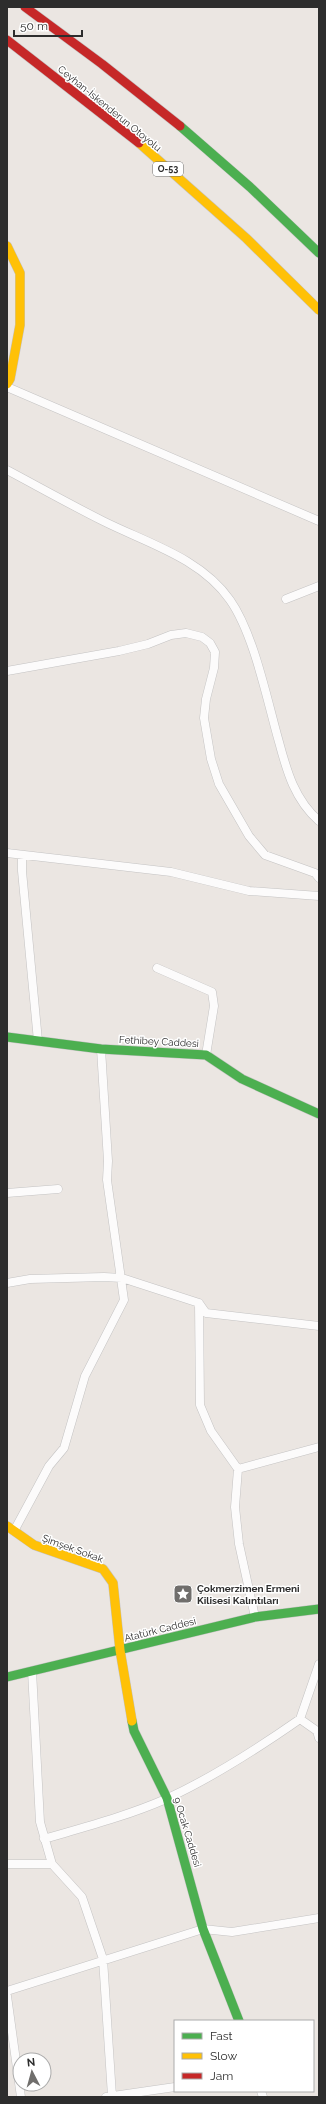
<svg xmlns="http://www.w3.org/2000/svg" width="326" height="2104" font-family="Raleway,sans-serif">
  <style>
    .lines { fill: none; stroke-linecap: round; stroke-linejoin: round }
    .street-casing { stroke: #c4c3c3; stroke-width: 9 }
    .fast-casing { stroke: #c4c3c3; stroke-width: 10 }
    .slow-casing { stroke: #c4c3c3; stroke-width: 10 }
    .jam-casing { stroke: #c4c3c3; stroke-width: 10 }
    .street { stroke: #fcfbfb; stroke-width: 8 }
    .fast { stroke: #4caf50; stroke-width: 9 }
    .slow { stroke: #ffc107; stroke-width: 9 }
    .jam { stroke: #c62828; stroke-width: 9 }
    .labels { text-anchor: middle; stroke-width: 3; stroke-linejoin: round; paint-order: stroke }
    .shield { fill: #fff; stroke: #6c6c6c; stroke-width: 1 }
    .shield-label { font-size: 9px; font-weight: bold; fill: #2d2d2d }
    .street-label { font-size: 10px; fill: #2d2d2d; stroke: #fff }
    .poi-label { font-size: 10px; font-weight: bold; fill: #2d2d2d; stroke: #fff; text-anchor: start }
  </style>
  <rect width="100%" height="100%" fill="#ebe6e2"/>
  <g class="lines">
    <defs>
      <path id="street" d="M7 387 319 521
        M7 470C39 487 71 505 103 521 147 543 201 558 230 600 254 634 267 700 279 742 287 772 295 800 319 821
        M286 599 319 586
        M7 671 119 651 148 644 171 635 186 633 202 637 210 643 215 652 214 668 206 699 204 718 211 759 219 784 249 836 265 855 315 873 319 878
        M7 853 171 872 249 891 319 896
        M22 855V871L38 1041
        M157 968 212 992 214 1006 206 1055
        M7 1193 58 1189
        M7 1283 30 1279 104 1277 122 1278 199 1303 206 1313 319 1326
        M199 1303 200 1405 211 1431 238 1469 235 1507 239 1544 255 1617
        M238 1469 319 1447
        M14 1531 49 1466 64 1448 85 1376 124 1300 107 1180 108 1161 101 1049
        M32 1671 40 1822 52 1864 82 1897 103 1959 112 2096
        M300 1719 319 1664
        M44 1839C85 1827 127 1816 166 1799 214 1777 257 1749 300 1719L317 1731 319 1738
        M7 1864H52
        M7 1991 203 1929 232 1932 319 1918
        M7 1996 21 2097
        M261 2091 263 2097
        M106 2097 175 2087"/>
      <path id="fast" d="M180 126 250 187 319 253
        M7 1037 101 1049 206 1055 242 1079 319 1114
        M7 1677 255 1617 319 1609
        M132 1721 134 1731 167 1798 203 1929 239 2021"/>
      <path id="slow" d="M139 143 246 238 319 310
        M7 246 20 273V325L10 379 7 384
        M7 1526 34 1545 103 1569 113 1583 120 1650 132 1721"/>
      <path id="jam" d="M25 7 102 64 180 126
        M7 40 139 143"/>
    </defs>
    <!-- street casing -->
    <use href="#street" class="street-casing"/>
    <!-- fast casing -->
    <use href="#fast" class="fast-casing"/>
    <!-- slow casing -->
    <use href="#slow" class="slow-casing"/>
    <!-- jam casing -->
    <use href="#jam" class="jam-casing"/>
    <!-- street -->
    <use href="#street" class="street"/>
    <!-- fast -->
    <use href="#fast" class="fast"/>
    <!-- slow -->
    <use href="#slow" class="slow"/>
    <!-- jam -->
    <use href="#jam" class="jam"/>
  </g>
  <!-- icons -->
  <defs>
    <symbol id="sight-square" viewBox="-11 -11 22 22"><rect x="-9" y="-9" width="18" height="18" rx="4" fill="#706e6c" stroke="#fff"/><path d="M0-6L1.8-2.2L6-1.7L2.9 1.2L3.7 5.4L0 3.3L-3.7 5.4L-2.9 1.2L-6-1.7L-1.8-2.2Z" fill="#fff"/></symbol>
  </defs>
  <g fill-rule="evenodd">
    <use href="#sight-square" x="172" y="1583" width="22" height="22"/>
  </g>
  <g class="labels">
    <!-- shield labels -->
    <rect class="shield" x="153" y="162" width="30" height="14" rx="3"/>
    <g class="shield-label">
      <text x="168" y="172">O-53</text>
    </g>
    <!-- street labels -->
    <g class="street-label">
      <text transform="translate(110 108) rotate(39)" y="4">Ceyhan-İskenderun Otoyolu</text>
      <text transform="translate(159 1041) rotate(3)" y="4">Fethibey Caddesi</text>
      <text transform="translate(73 1548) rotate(20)" y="4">Şimşek Sokak</text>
      <text transform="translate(160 1629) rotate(-14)" y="4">Atatürk Caddesi</text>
      <text transform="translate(188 1832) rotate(73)" y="4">9 Ocak Caddesi</text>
    </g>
    <!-- poi labels -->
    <g class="poi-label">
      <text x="197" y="1592">Çokmerzimen Ermeni<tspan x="197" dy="12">Kilisesi Kalıntıları</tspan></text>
    </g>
  </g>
  <!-- border -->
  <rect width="326" height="2104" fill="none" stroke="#2d2d2d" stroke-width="16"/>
  <!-- legend -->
  <rect x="174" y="2020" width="140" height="72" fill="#ffffff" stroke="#ababab"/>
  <rect x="182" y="2033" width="20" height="6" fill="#4caf50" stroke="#ababab"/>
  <text x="210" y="2040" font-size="12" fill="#2d2d2d">Fast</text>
  <rect x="182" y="2053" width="20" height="6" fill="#ffc107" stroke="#ababab"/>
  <text x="210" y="2060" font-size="12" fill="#2d2d2d">Slow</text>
  <rect x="182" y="2073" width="20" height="6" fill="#c62828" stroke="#ababab"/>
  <text x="210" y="2080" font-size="12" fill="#2d2d2d">Jam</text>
  <!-- north arrow -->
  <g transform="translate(32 2072) rotate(354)"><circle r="19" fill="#ffffff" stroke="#ababab"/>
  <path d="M0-3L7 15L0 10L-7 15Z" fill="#706e6c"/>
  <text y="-6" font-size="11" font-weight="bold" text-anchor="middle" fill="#2d2d2d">N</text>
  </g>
  <!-- scale -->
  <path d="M14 30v6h68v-6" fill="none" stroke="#2d2d2d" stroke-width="2"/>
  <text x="20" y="30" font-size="12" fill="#2d2d2d" stroke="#ffffff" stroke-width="3" paint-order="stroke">50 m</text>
</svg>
